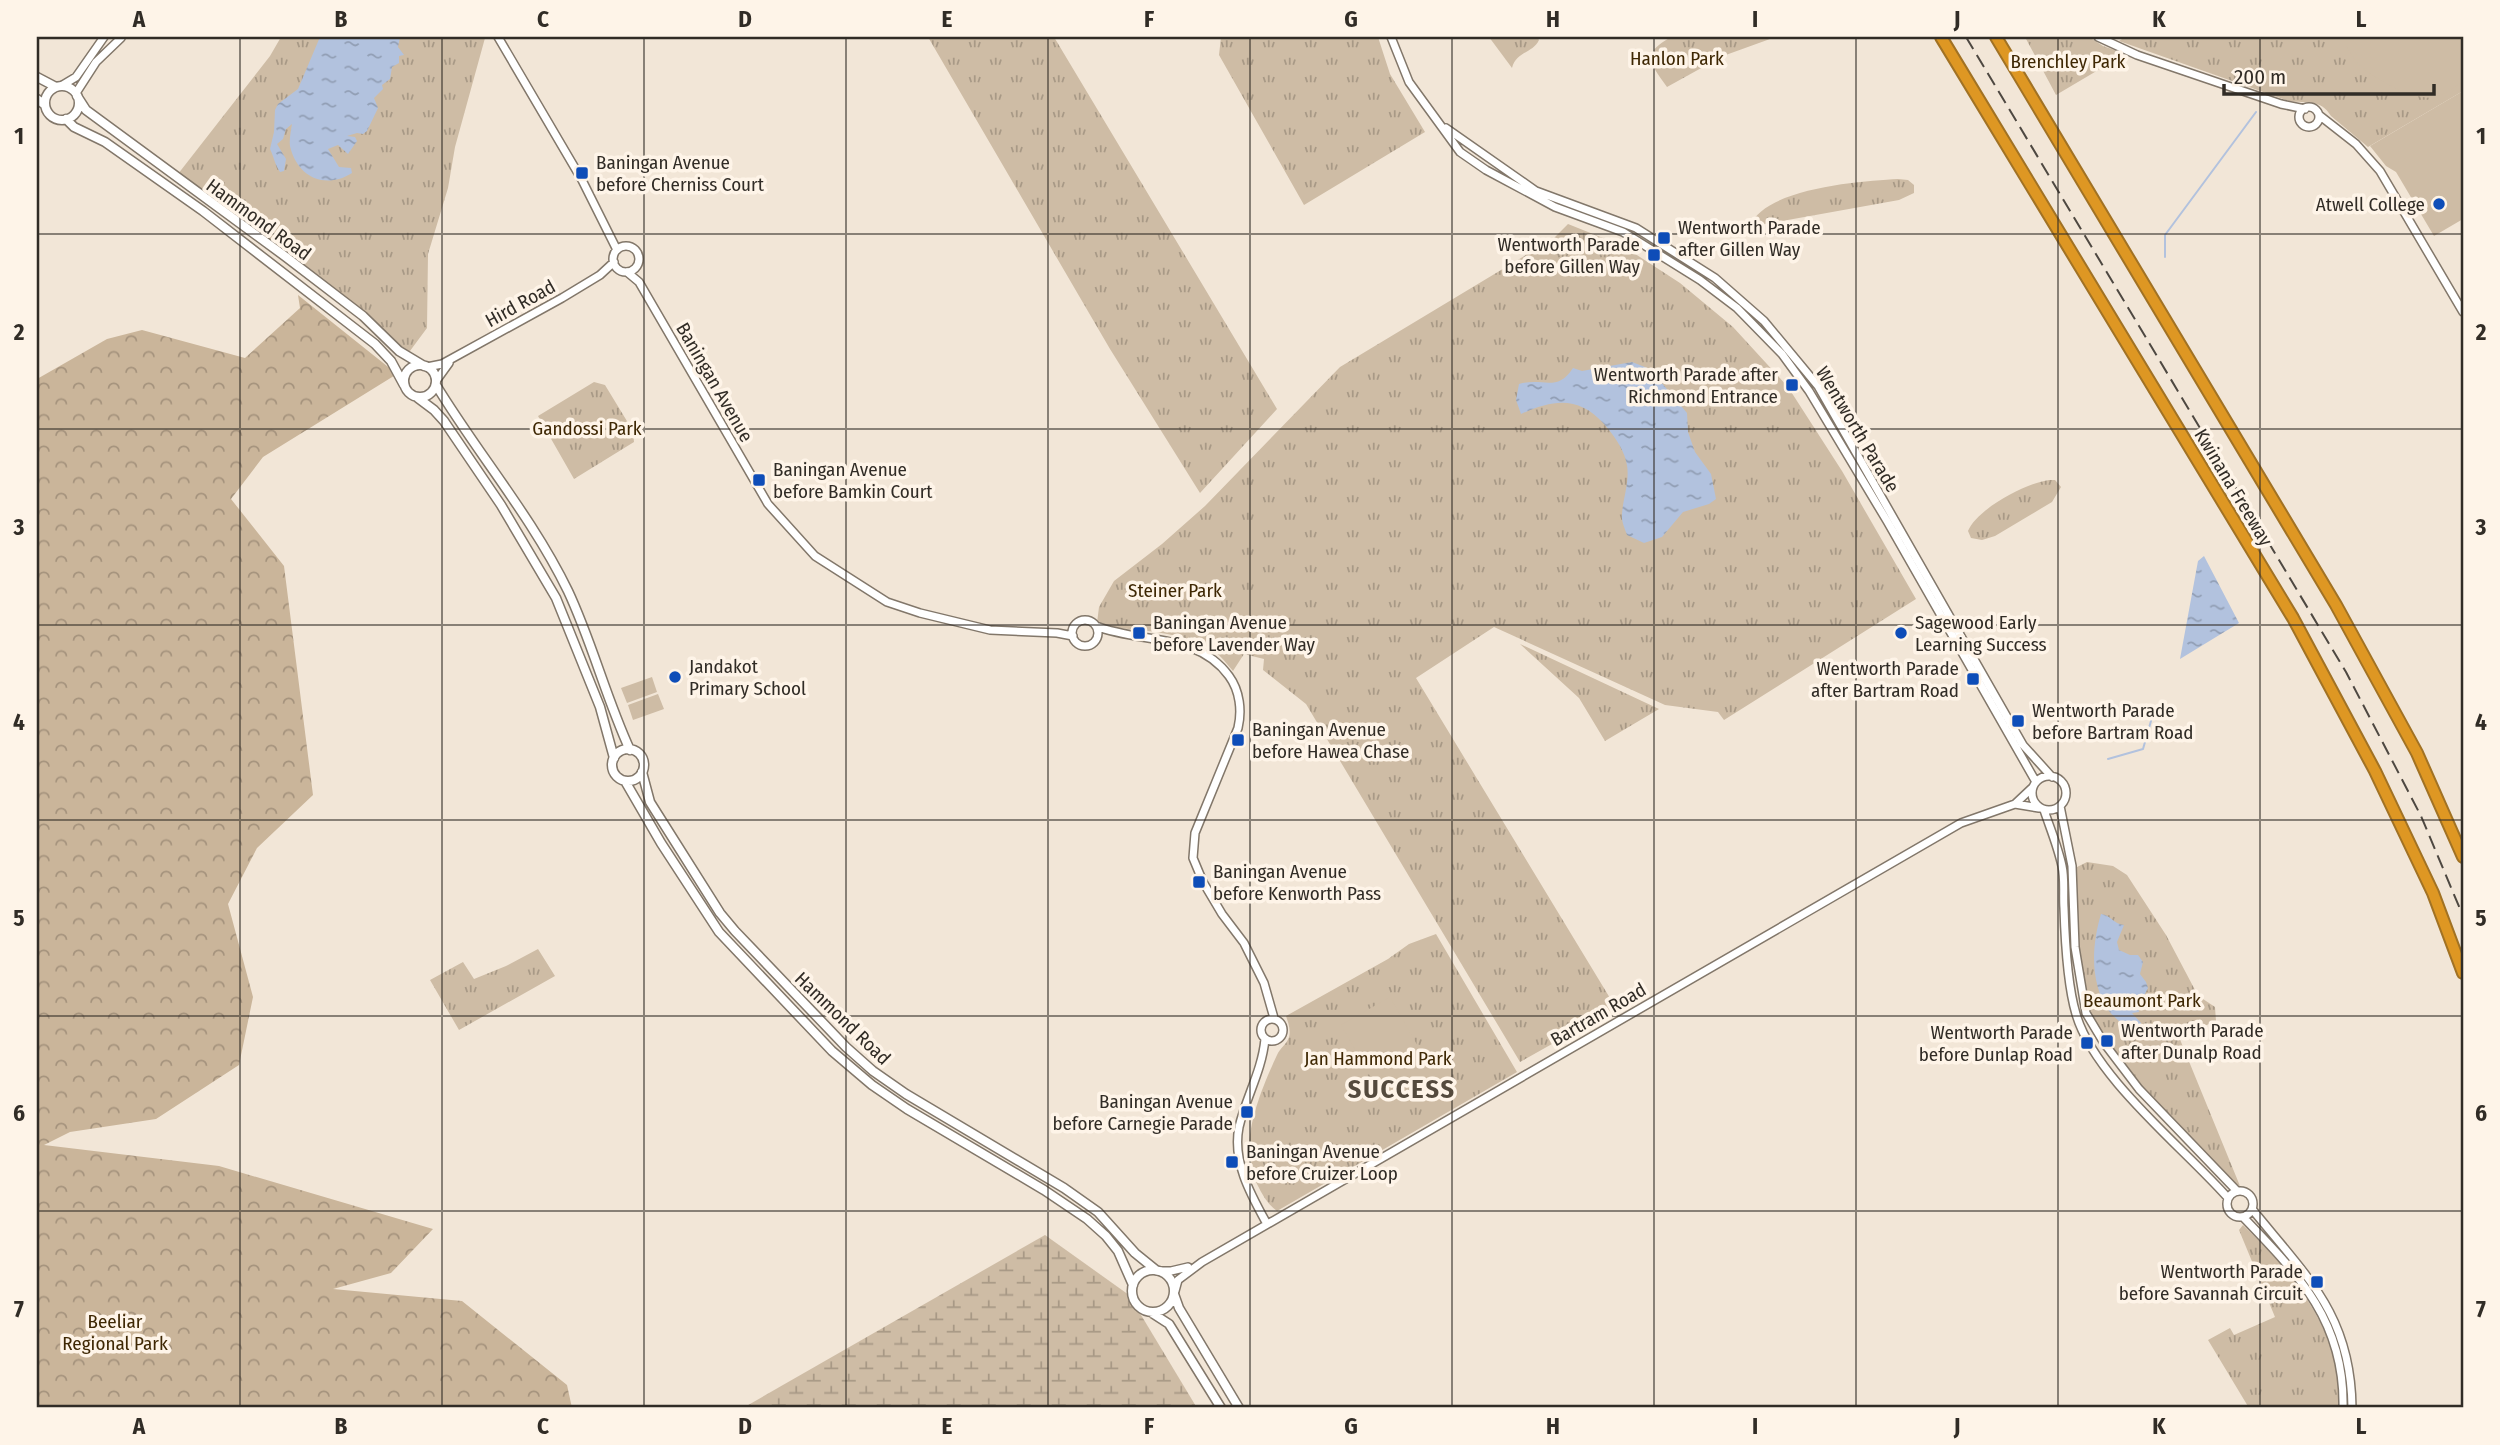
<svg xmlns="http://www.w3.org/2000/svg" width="2500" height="1445" font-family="'Fira Sans Condensed',sans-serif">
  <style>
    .grass { fill: url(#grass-tufts) }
    .forest { fill: url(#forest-crowns) }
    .wetland { fill: url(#wetland-marsh) }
    .garden { fill: #cebca5 }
    .water { fill: url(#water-ripples) }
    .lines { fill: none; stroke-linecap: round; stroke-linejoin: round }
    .stream { stroke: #b2c2de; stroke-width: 2 }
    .tertiary-casing { stroke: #82776a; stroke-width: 10 }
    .secondary-casing { stroke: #82776a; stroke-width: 11 }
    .motorway-casing { stroke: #a17224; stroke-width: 14 }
    .tertiary { stroke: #fff; stroke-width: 7 }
    .secondary { stroke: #fff; stroke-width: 8 }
    .motorway { stroke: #de9723; stroke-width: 10 }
    .rail { stroke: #4e4841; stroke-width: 2; stroke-dasharray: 14 7; stroke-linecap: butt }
    .grid { fill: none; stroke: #312c26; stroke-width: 2; stroke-opacity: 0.55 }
    .poi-dot { fill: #0e4db8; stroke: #fef4e8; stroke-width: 2.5 }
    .labels { text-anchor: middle; stroke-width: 7; stroke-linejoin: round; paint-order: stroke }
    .park-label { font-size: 19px; fill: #3e2703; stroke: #fef4e8 }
    .poi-label { font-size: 19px; fill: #312c26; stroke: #fef4e8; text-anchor: start }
    .street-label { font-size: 19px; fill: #312c26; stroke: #fef4e8 }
    .district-label { font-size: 26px; font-weight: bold; letter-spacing: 2px; fill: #544a3d; stroke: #fef4e8 }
    .neatline { fill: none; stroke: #312c26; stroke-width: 2.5 }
    .grid-label { font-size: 23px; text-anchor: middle; font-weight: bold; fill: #312c26 }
  </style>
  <defs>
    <pattern id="grass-tufts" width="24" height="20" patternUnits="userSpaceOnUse" patternTransform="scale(1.75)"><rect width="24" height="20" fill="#cebca5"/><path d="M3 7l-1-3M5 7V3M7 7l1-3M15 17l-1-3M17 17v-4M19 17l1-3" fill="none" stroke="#a89986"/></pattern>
    <pattern id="forest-crowns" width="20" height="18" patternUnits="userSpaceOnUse" patternTransform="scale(1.75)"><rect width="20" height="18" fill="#cab59a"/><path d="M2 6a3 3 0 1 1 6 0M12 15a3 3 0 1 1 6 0" fill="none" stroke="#a5937d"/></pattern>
    <pattern id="wetland-marsh" width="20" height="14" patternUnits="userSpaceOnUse" patternTransform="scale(1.75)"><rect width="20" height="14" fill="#cebca5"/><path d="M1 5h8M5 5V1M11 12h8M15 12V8" fill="none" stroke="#a89986"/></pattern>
    <pattern id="water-ripples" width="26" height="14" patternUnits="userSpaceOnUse" patternTransform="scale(1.75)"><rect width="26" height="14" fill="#b2c2de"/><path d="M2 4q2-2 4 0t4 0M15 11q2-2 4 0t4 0" fill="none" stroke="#919eb4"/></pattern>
  </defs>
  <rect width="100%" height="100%" fill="#f2e6d7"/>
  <!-- grass -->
  <path class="grass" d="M281 37 485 38 455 147 448 188 428 254 427 328 407 355 178 174 270 56Z
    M928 37H1054L1277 409 1200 493 1110 349Z
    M1221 37H1378L1390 74 1425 132 1304 205 1219 55Z
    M1489 37H1537L1539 40C1533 53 1516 52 1512 68Z
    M1671 37H1769L1770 39 1723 56 1667 87C1649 62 1641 54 1671 37Z
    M2025 37H2089L2103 46 2123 53 2126 58 2105 66 2056 95Z
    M2125 37H2463V91L2368 147 2331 116C2320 98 2307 104 2289 101L2119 41Z
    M1898 179 1908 180 1914 185V193L1899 200 1765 224 1753 229 1750 226C1765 188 1861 181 1898 179Z
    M1568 224 1623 246 1680 283 1733 327 1788 387 1842 471 1916 599 1724 720 1718 712 1665 705 1494 627 1416 678 1616 1008 1520 1062 1306 704 1263 670 1264 659 1244 654 1233 671C1227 664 1221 656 1214 651 1182 631 1139 630 1103 627L1097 623 1099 607 1114 581 1162 544 1205 506 1340 367 1554 238Z
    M594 382 605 385 633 431 634 442 574 479 538 416Z
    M2049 480H2055L2061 487 2052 502 1995 536 1982 540 1971 538 1968 531C1977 509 2026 483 2049 480Z
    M1520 644 1659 709 1605 741 1579 698Z
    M2087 862 2113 866 2127 875 2166 935 2195 990 2203 999 2215 1007 2216 1021 2179 1037 2240 1186 2234 1183C2189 1137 2116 1074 2092 1016 2074 973 2077 919 2075 872L2077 867Z
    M1436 934 1517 1072 1277 1211C1266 1203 1261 1192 1255 1180 1238 1143 1261 1090 1277 1055 1280 1048 1287 1044 1289 1037 1291 1030 1288 1022 1286 1016L1388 959 1409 944Z
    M538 949 555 976 459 1030 430 980 463 962 474 979 506 966Z
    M2243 1225C2284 1264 2326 1313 2337 1370 2339 1382 2338 1396 2339 1408H2249L2208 1340 2230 1328 2234 1335 2275 1317 2239 1230Z"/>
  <!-- forest -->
  <path class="forest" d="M298 295 397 374 263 457 231 499 284 566 313 795 257 848 228 904 253 997 239 1065 156 1119 70 1132 44 1145 219 1166 433 1229 391 1273 333 1289 462 1301 567 1385 572 1408H37V379L107 339 142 330 245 358 300 308Z"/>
  <!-- wetland -->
  <path class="wetland" d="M1045 1235 1129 1295 1197 1408H743Z"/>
  <!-- garden -->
  <path class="garden" d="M2342 37H2463V81C2454 88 2446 94 2434 97 2415 102 2368 76 2356 61 2350 54 2346 45 2342 37Z
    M2463 91V219L2434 236 2396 172 2386 166 2370 146Z
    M652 677 657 692 627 703 621 688Z
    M658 694 664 709 633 720 628 705Z
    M1390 997 1437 1080 1388 1107 1341 1025Z"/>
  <!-- water -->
  <path class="water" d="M320 37H400L398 47 404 55 399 56V63L392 67 390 79 382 85 383 89 374 98 378 108 367 131 363 134 357 133 347 136 355 137 357 141 348 154 338 145 328 149 339 167 351 168 352 173C325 190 297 177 290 146 289 140 291 130 292 124L286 129 283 139 277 144 286 159 284 171 280 172C275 165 274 157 270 149L274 132 275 110 278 104 298 89Z
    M1632 362 1650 369 1687 413 1688 432 1695 452 1711 474 1716 499 1709 504 1683 512 1662 537 1644 543 1627 535C1625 529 1621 521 1622 514 1623 498 1631 478 1626 461 1623 448 1613 434 1604 424 1579 396 1554 399 1521 414L1516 400 1519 384C1543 377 1557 393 1573 368L1582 371Z
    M2204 556 2239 623 2180 659 2198 561Z
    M2101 914C2111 915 2113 924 2124 925L2117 942 2119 950 2130 955H2138L2143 962 2140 974 2146 982 2148 988 2138 1007 2139 1012 2132 1013 2141 1023 2142 1030 2134 1033C2126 1026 2115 1019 2109 1011 2089 982 2092 944 2101 914Z"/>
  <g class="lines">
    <!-- stream -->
    <path class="stream" d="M2165 257V235L2256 112
      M2108 759 2143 749 2151 721"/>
    <defs>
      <path id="tertiary" d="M498 37 582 180 617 250
        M1391 37 1409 82 1460 152 1486 170 1555 207 1623 232 1700 280 1737 308 1782 354 1809 391 1887 521 2036 782
        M2098 37 2137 55 2281 104 2305 109
        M61 86 76 77 104 37
        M76 93 96 62 121 38
        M2299 117a10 10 0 1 1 20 0a10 10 0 1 1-20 0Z
        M2319 115 2356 144 2380 171 2463 312
        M1446 128 1536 191 1636 228 1715 278 1764 321 1818 386 2023 745 2052 777
        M613 259a13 13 0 1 1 26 0a13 13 0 1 1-26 0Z
        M627 272 639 282 768 504 815 556 887 602 920 613 990 630 1057 633 1073 636
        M427 367 442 364 562 298 600 275 614 262
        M436 381 449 363
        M1072 633a13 13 0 1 1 26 0a13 13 0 1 1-26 0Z
        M1096 626C1141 644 1197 632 1229 676 1240 691 1242 711 1238 728L1195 833 1193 858 1203 882 1222 914 1244 943 1264 983 1274 1018
        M2032 793a17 17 0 1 1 34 0a17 17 0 1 1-34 0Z
        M2015 804 2032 788
        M2060 806 2072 866 2075 947 2086 1013 2104 1043 2139 1089 2237 1191
        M2044 810C2050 828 2058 847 2062 866 2065 879 2063 895 2064 908 2065 940 2067 984 2076 1014 2094 1077 2184 1148 2228 1198
        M1261 1030a11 11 0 1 1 22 0a11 11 0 1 1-22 0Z
        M1265 1039C1262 1071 1246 1097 1239 1127 1232 1162 1251 1195 1267 1224
        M2227 1204a13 13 0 1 1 26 0a13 13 0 1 1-26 0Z
        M2252 1209C2307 1277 2351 1315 2352 1408
        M2243 1217C2299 1275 2345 1322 2343 1408
        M1157 1271H1171L1188 1267
        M1175 1291 1178 1280 1202 1262 1961 823 2015 804 2039 808"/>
      <path id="secondary" d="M37 77 56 87
        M45 103a17 17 0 1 1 34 0a17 17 0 1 1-34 0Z
        M77 96 86 110 286 257 363 316 399 351 424 366
        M37 99 45 105
        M66 119 74 127 105 142 203 211 375 344 391 361 404 385
        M404 381a16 16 0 1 1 32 0a16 16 0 1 1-32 0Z
        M436 385C478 454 532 517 568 591 592 642 606 698 630 750
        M418 398 434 410 444 421 501 505 556 598 600 707 614 758
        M612 765a16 16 0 1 1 32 0a16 16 0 1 1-32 0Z
        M642 772 650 802 655 810 720 913 735 931 846 1047 873 1071 906 1094 1064 1188 1098 1212 1135 1253 1156 1270
        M625 781 661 843 719 932 832 1051 872 1085 907 1109 1044 1190 1087 1219 1106 1236 1118 1251 1133 1285
        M1132 1291a21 21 0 1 1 42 0a21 21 0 1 1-42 0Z
        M1174 1294 1179 1308 1239 1408
        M1152 1313 1169 1324 1221 1408"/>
      <path id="motorway" d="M1941 37 2293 618 2375 771 2433 893 2463 973
        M1996 37 2336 605 2417 753 2463 857"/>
    </defs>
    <!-- tertiary casing -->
    <use href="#tertiary" class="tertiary-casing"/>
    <!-- secondary casing -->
    <use href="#secondary" class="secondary-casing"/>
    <!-- motorway casing -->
    <use href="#motorway" class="motorway-casing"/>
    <!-- tertiary -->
    <use href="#tertiary" class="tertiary"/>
    <!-- secondary -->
    <use href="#secondary" class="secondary"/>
    <!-- motorway -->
    <use href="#motorway" class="motorway"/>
    <!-- rail -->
    <path class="rail" d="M1966 37 2346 672 2421 816 2463 916"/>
  </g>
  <!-- grid -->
  <path class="grid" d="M240 37V1408M442 37V1408M644 37V1408M846 37V1408M1048 37V1408M1250 37V1408M1452 37V1408M1654 37V1408M1856 37V1408M2058 37V1408M2260 37V1408M37 234H2463M37 429H2463M37 625H2463M37 820H2463M37 1016H2463M37 1211H2463"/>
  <!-- markers -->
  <g class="poi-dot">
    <rect x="575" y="166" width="14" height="14" rx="3.5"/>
    <circle cx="2439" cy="204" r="7"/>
    <rect x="1657" y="231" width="14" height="14" rx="3.5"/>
    <rect x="1647" y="248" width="14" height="14" rx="3.5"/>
    <rect x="1785" y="378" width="14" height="14" rx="3.5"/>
    <rect x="752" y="473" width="14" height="14" rx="3.5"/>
    <rect x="1132" y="626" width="14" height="14" rx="3.5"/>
    <circle cx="1901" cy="633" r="7"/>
    <circle cx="675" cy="677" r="7"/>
    <rect x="1966" y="672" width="14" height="14" rx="3.5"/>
    <rect x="2011" y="714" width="14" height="14" rx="3.5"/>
    <rect x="1231" y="733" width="14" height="14" rx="3.5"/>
    <rect x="1192" y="875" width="14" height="14" rx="3.5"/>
    <rect x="2100" y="1034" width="14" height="14" rx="3.5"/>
    <rect x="2080" y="1036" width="14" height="14" rx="3.5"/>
    <rect x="1240" y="1105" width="14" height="14" rx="3.5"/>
    <rect x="1225" y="1155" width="14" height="14" rx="3.5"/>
    <rect x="2310" y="1275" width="14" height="14" rx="3.5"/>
  </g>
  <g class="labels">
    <!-- park labels -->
    <g class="park-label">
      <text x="1677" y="65">Hanlon Park</text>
      <text x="2068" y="68">Brenchley Park</text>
      <text x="587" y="435">Gandossi Park</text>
      <text x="1175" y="597">Steiner Park</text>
      <text x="2142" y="1007">Beaumont Park</text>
      <text x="1378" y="1065">Jan Hammond Park</text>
      <text x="115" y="1328">Beeliar<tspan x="115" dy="22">Regional Park</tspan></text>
    </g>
    <!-- poi labels -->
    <g class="poi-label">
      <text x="596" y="169">Baningan Avenue<tspan x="596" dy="22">before Cherniss Court</tspan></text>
      <text x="2425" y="211" text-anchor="end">Atwell College</text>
      <text x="1678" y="234">Wentworth Parade<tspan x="1678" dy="22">after Gillen Way</tspan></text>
      <text x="1640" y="251" text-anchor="end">Wentworth Parade<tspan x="1640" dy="22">before Gillen Way</tspan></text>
      <text x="1778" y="381" text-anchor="end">Wentworth Parade after<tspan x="1778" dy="22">Richmond Entrance</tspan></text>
      <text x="773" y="476">Baningan Avenue<tspan x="773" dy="22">before Bamkin Court</tspan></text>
      <text x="1153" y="629">Baningan Avenue<tspan x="1153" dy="22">before Lavender Way</tspan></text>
      <text x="1915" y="629">Sagewood Early<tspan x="1915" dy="22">Learning Success</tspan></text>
      <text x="689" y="673">Jandakot<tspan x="689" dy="22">Primary School</tspan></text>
      <text x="1959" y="675" text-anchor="end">Wentworth Parade<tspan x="1959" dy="22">after Bartram Road</tspan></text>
      <text x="2032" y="717">Wentworth Parade<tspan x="2032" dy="22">before Bartram Road</tspan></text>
      <text x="1252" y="736">Baningan Avenue<tspan x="1252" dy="22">before Hawea Chase</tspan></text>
      <text x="1213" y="878">Baningan Avenue<tspan x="1213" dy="22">before Kenworth Pass</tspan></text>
      <text x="2121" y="1037">Wentworth Parade<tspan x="2121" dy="22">after Dunalp Road</tspan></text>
      <text x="2073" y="1039" text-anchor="end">Wentworth Parade<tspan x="2073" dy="22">before Dunlap Road</tspan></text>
      <text x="1233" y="1108" text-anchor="end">Baningan Avenue<tspan x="1233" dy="22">before Carnegie Parade</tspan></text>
      <text x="1246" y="1158">Baningan Avenue<tspan x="1246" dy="22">before Cruizer Loop</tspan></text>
      <text x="2303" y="1278" text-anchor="end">Wentworth Parade<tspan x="2303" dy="22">before Savannah Circuit</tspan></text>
    </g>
    <!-- street labels -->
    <g class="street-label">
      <text transform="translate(259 219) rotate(36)" y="7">Hammond Road</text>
      <text transform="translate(520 303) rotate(-29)" y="7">Hird Road</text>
      <text transform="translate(715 382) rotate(60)" y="7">Baningan Avenue</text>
      <text transform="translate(1858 429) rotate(59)" y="7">Wentworth Parade</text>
      <text transform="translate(2234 487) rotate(59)" y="7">Kwinana Freeway</text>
      <text transform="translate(1598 1014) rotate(-30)" y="7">Bartram Road</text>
      <text transform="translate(843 1018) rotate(44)" y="7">Hammond Road</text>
    </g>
    <!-- district labels -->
    <g class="district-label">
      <text x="1402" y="1098">SUCCESS</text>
    </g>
  </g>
  <!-- border -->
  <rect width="2500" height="1445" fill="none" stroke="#fef4e8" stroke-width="77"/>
  <!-- scale -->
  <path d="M2224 84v10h210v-10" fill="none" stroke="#312c26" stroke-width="3.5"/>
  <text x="2234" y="84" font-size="21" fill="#312c26" stroke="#fef4e8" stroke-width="5" paint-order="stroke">200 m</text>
  <rect x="38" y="38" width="2424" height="1368" class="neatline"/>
  <g class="grid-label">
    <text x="139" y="27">A</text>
    <text x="341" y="27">B</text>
    <text x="543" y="27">C</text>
    <text x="745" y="27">D</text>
    <text x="947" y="27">E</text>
    <text x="1149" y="27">F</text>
    <text x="1351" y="27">G</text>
    <text x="1553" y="27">H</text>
    <text x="1755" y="27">I</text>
    <text x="1957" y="27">J</text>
    <text x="2159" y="27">K</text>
    <text x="2361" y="27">L</text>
    <text x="19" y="144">1</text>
    <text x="2481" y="144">1</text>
    <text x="19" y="340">2</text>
    <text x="2481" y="340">2</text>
    <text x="19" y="535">3</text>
    <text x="2481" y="535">3</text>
    <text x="19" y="730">4</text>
    <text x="2481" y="730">4</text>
    <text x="19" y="926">5</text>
    <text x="2481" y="926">5</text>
    <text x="19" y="1121">6</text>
    <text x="2481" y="1121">6</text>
    <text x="19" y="1317">7</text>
    <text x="2481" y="1317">7</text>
    <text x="139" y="1434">A</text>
    <text x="341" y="1434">B</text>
    <text x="543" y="1434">C</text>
    <text x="745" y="1434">D</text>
    <text x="947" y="1434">E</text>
    <text x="1149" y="1434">F</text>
    <text x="1351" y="1434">G</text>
    <text x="1553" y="1434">H</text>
    <text x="1755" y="1434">I</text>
    <text x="1957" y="1434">J</text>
    <text x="2159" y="1434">K</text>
    <text x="2361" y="1434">L</text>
  </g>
</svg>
